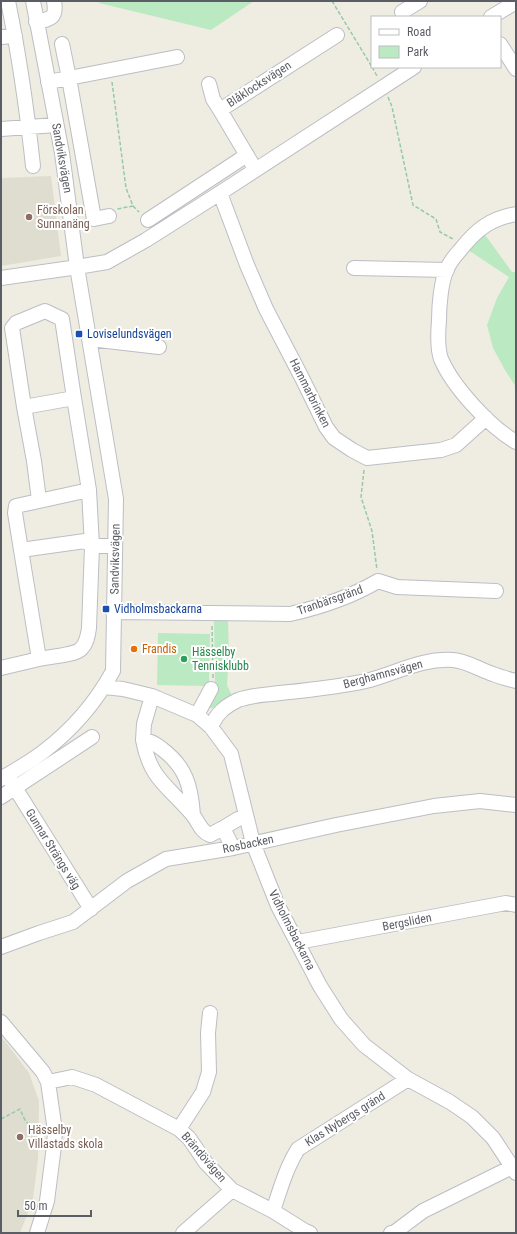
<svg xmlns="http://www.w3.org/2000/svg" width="517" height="1234" font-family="'Roboto Condensed',sans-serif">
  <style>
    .education { fill: #deddd0 }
    .green { fill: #bbe9c1 }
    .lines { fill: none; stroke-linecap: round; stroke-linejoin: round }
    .minor-casing { stroke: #bcbec4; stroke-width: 16 }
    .path { stroke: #94caab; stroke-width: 1.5; stroke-dasharray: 4 2; stroke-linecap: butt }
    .minor { stroke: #fff; stroke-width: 14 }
    .education-dot { fill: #8d6e63; stroke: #fff; stroke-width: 1.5 }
    .transit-dot { fill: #1a4fb4; stroke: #fff; stroke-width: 1.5 }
    .food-dot { fill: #e8710a; stroke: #fff; stroke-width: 1.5 }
    .leisure-dot { fill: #2e9e5b; stroke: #fff; stroke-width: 1.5 }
    .labels { text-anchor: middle; stroke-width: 4; stroke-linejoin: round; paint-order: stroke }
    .street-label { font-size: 12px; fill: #5a5d64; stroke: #fff }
    .education-label { font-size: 12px; fill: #785e54; stroke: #fff; text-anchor: start }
    .transit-label { font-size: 12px; fill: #164399; stroke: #fff; text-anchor: start }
    .food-label { font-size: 12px; fill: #c56008; stroke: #fff; text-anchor: start }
    .leisure-label { font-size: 12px; fill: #27864d; stroke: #fff; text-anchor: start }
  </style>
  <rect width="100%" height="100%" fill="#efede1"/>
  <!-- education -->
  <path class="education" d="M51 176 61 256 1 266V178Z
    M1 1036 29 1073 39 1101 38 1159 33 1199 20 1233H1Z"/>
  <!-- green -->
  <path class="green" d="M99 1H254L211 30 99 3Z
    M483 232 512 272H516V387L505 370 493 348 487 325 497 298 509 277 468 250Z
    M214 619 228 620 229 655 227 685 233 698C223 703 215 711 204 707L213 690 215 682Z
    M158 633 210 634 209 686 157 685Z"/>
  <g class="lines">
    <defs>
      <path id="minor" d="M8 1C19 55 27 110 33 166
        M402 12 420 1
        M491 17 516 2
        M36 22C51 19 57 18 54 1
        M1 37 15 36
        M62 44 69 78 177 57
        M500 44 516 69
        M48 82 69 78 94 219 109 216
        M209 84 213 99 220 110
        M1 129 56 125
        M255 169 220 110 337 35
        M220 193 247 265 266 309 302 378 326 427 334 438 352 450 367 458 441 450 456 445 486 418
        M516 214C490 219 477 229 461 249 456 255 450 261 447 269 441 281 439 306 439 320 438 332 437 348 441 359 453 387 490 427 516 442
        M148 220 247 155
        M354 268 447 270
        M1 278 71 268 107 262 146 240 220 193 414 67
        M90 339 159 347
        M24 407 12 328 16 323 45 311 62 319 74 398
        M39 500 34 461 24 407 74 398 89 490
        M21 550 15 513 16 506 89 490 92 546 89 628C88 635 87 643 81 649 75 655 49 657 39 659L21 550 85 541 92 546H115
        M113 612 290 614C321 607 351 597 378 581L397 587 496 591
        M1 668 39 659
        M104 687 123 689 152 696 197 715 211 727 231 754 253 843 278 906 320 986 341 1019 364 1045 408 1079 450 1102 472 1117 493 1138 516 1173
        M197 715 211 689
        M211 727C217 713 224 707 238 700 251 695 266 695 280 693 310 690 341 687 370 680 398 672 423 658 453 660 467 661 480 670 493 674 500 677 508 679 516 681
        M143 740 144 724 152 696
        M7 775 91 909
        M1 779C15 770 30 762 43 752 72 730 96 702 113 671L116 499 77 267 62 153 33 1
        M1 797 92 737
        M193 815C191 786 186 767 162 749 157 745 150 740 143 740 150 779 168 786 192 814 199 822 200 831 210 835L223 828 233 848
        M223 828 238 819
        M298 942 506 903 516 905
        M1 947 39 933 73 922 127 881 166 859 233 848 336 825 434 806 480 801 516 805
        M1 1022 43 1072 48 1082 55 1131 54 1146 47 1201 37 1233
        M48 1082 72 1077 96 1085 179 1129 189 1138 206 1163 232 1190 273 1211 305 1231 310 1233
        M179 1129 203 1092 209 1072 208 1033 210 1013
        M273 1211C280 1190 286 1168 298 1149L408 1079
        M183 1233 232 1190
        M391 1233 395 1232 423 1211 516 1165"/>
    </defs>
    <!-- minor casing -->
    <use href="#minor" class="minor-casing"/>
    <!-- path -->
    <path class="path" d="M332 1 372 67
      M372 67 377 76
      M112 82 126 188 133 206 117 209
      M388 97 392 107 413 205 436 219 440 232 453 239
      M133 206 139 212
      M364 470 361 497 372 531 377 570
      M212 626 213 678
      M1 711H2
      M1 1119 20 1109C26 1123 27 1127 43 1131"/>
    <!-- minor -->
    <use href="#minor" class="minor"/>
  </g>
  <!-- markers -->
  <g class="education-dot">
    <circle cx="29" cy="217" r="4"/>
    <circle cx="20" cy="1137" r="4"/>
  </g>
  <g class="transit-dot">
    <rect x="75" y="330" width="8" height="8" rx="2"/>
    <rect x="102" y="605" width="8" height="8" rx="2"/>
  </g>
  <circle class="food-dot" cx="134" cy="649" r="4"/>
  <circle class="leisure-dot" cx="184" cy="659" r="4"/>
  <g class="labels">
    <!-- street labels -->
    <g class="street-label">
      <text transform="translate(259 84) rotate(-33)" y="4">Blåklocksvägen</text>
      <text transform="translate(62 158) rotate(80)" y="4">Sandviksvägen</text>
      <text transform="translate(310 393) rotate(63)" y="4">Hammarbrinken</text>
      <text transform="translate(115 559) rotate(-89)" y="4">Sandviksvägen</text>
      <text transform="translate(330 600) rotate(-19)" y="4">Tranbärsgränd</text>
      <text transform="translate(383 674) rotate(-15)" y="4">Berghamnsvägen</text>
      <text transform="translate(248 844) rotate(-12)" y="4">Rosbacken</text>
      <text transform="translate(53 849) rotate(58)" y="4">Gunnar Strängs väg</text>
      <text transform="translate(407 922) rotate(-11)" y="4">Bergsliden</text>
      <text transform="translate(292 930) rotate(63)" y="4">Vidholmsbackarna</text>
      <text transform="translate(345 1119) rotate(-32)" y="4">Klas Nybergs gränd</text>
      <text transform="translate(204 1157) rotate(49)" y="4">Brändövägen</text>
    </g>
    <!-- education labels -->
    <g class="education-label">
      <text x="37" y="214">Förskolan<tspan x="37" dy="14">Sunnanäng</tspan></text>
      <text x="28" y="1134">Hässelby<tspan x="28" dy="14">Villastads skola</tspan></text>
    </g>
    <!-- transit labels -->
    <g class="transit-label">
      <text x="87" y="338">Loviselundsvägen</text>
      <text x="114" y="613">Vidholmsbackarna</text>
    </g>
    <!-- food labels -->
    <g class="food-label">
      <text x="142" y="653">Frandis</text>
    </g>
    <!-- leisure labels -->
    <g class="leisure-label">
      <text x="192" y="656">Hässelby<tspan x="192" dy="14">Tennisklubb</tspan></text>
    </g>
  </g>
  <!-- border -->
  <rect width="517" height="1234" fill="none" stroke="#5a5d64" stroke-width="4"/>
  <!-- legend -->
  <rect x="371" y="16" width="130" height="52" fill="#ffffff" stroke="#bdbec1"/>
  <rect x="379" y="29" width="20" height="6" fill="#ffffff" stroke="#bdbec1"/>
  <text x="407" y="36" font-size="12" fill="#5a5d64">Road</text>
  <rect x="379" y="46" width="20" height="12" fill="#bbe9c1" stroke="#bdbec1"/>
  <text x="407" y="56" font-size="12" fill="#5a5d64">Park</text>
  <!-- scale -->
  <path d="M18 1210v6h73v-6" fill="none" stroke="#5a5d64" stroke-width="2"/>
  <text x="24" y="1210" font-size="12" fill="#5a5d64" stroke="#ffffff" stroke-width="3" paint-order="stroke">50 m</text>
</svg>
